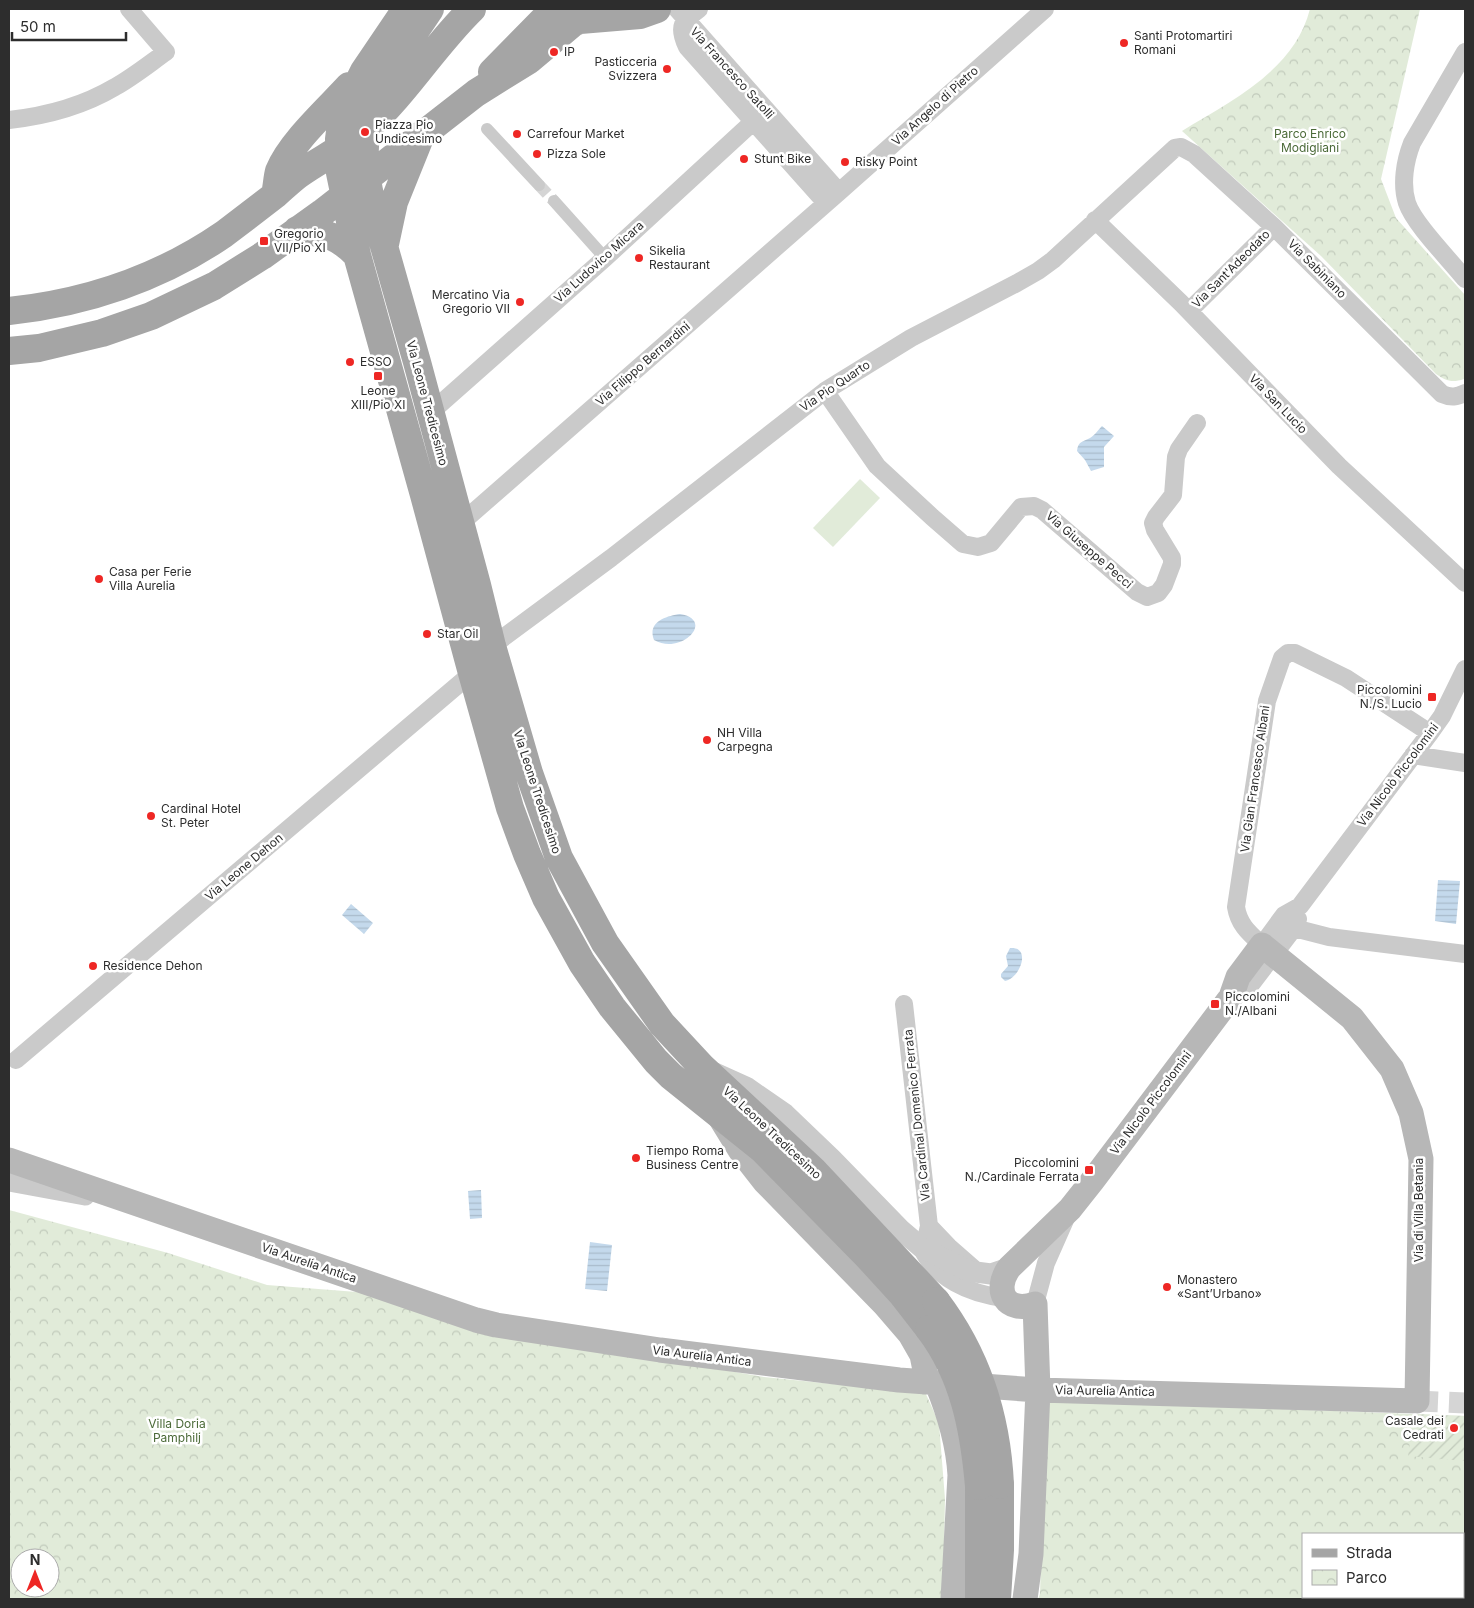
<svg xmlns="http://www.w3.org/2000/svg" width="1474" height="1608" font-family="Inter,sans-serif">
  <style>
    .grass { fill: #e1ebd9 }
    .park { fill: url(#park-crowns); fill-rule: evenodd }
    .garden { fill: url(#garden-furrows) }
    .water { fill: url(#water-rules) }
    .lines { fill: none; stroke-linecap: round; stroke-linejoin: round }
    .pedestrian-tunnel { stroke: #d5d5d5; stroke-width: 12; stroke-dasharray: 12 6; stroke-linecap: butt }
    .tertiary-tunnel { stroke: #d5d5d5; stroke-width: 21; stroke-dasharray: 21 11; stroke-linecap: butt }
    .pedestrian { stroke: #cacaca; stroke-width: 12 }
    .minor { stroke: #cacaca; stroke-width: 18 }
    .tertiary { stroke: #cacaca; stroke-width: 21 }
    .secondary { stroke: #b7b7b7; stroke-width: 25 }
    .primary { stroke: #a5a5a5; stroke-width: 28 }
    .primary-bridge { stroke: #a5a5a5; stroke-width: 28 }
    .poi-dot { fill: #ee2724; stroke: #fff; stroke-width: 2 }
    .labels { text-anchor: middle; stroke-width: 5; stroke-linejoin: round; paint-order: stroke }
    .poi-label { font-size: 12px; fill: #2d2d2d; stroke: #fff; text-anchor: start }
    .street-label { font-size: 12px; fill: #2d2d2d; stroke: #fff }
    .park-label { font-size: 12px; fill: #4b6a38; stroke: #fff }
  </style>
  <defs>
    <pattern id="park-crowns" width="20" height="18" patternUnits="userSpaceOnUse" patternTransform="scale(1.25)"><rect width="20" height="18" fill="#e1ebd9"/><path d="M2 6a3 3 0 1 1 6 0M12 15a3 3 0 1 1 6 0" fill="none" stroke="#c1cabb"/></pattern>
    <pattern id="garden-furrows" width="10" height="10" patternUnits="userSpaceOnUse" patternTransform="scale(1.25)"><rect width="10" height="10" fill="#e1ebd9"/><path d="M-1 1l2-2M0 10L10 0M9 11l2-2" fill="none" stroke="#c1cabb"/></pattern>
    <pattern id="water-rules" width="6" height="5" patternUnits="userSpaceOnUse" patternTransform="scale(1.25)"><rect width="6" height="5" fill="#c4d9ec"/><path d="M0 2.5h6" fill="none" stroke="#a9bbcb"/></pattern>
  </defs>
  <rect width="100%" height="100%" fill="#fff"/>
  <!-- grass -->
  <path class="grass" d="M860 479 880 498 833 547 813 528Z"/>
  <!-- park -->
  <path class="park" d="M1310 9H1420L1381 179 1396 218 1465 295 1464 379C1452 383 1446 381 1436 374L1321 256 1182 131C1232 100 1294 71 1310 9Z
    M9 1210 168 1253 267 1285 357 1292 655 1358 764 1377 892 1390 925 1392 939 1423 945 1499 943 1599H9ZM20 1558H50V1588H20Z
    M1046 1400 1465 1416V1599H1038L1040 1594ZM1303 1534H1463V1597H1303Z"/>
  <!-- garden -->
  <path class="garden" d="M1414 1414 1465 1416V1461L1408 1456Z"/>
  <!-- water -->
  <path class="water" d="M1102 426 1114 436 1104 447V467L1091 471 1085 460 1077 451C1078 441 1083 442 1090 438 1095 435 1099 429 1102 426Z
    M680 614C716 620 681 656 654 640 647 622 666 616 680 614Z
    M1438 880 1460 881 1456 924 1435 921Z
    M351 904 373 923 364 934 342 915Z
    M1010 948C1032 946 1020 979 1005 981L1001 977V974L1008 966 1006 956Z
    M481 1190 482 1218 470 1219 468 1191Z
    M590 1242 612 1245 607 1291 585 1289Z"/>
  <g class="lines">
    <!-- pedestrian-tunnel -->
    <path class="pedestrian-tunnel" d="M539 185 554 201"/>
    <!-- tertiary-tunnel -->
    <path class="tertiary-tunnel" d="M1417 1401 1465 1403"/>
    <!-- pedestrian -->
    <path class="pedestrian" d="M487 129 539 185
      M554 201 605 258"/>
    <!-- minor -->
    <path class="minor" d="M677 9 839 192
      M699 9C682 22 677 26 687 47L826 203
      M1465 52 1412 143C1405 161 1401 184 1407 203 1414 224 1450 260 1465 279
      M9 120C45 116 83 106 115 87 133 77 149 64 166 52L129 9
      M1095 220 1181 303 1339 466 1465 583
      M1189 311 1274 227
      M825 391 877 466 932 517 963 544 978 547 991 543 1021 507 1034 506 1042 510 1137 592 1147 597 1158 593 1164 585 1172 564V558L1155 530 1153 523 1156 517 1173 495 1176 457 1179 449 1197 423
      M430 413 605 258 766 110
      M460 524 839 192 1045 9
      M492 646 611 558 825 391 911 338 1017 283 1038 271 1053 260 1175 148 1181 147 1194 154 1274 227 1442 394C1451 398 1457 397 1465 393
      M1430 733 1346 678 1295 653H1288L1282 658 1267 701 1236 907C1239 925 1249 933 1262 945L1284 915 1300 906 1430 733 1442 716 1465 669
      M1413 755 1465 763
      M1294 928 1329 937 1465 954
      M1231 997 1249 987 1294 928 1298 919
      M904 1004 929 1226
      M16 1060 472 673
      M973 1268 949 1247 929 1226 926 1239 921 1247C936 1279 970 1294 1004 1298
      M1035 1304 1046 1263 1065 1220"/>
    <!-- tertiary -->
    <path class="tertiary" d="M715 1073 746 1087 785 1114 832 1159 901 1230 921 1247 968 1271 991 1274 1009 1268
      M9 1181 85 1195"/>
    <!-- secondary -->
    <path class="secondary" d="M721 1119 740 1150 765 1182 885 1305 910 1334 922 1355 925 1370 924 1382
      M9 1160 476 1320 496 1325 660 1350 899 1380 1038 1390 1417 1401 1421 1159 1411 1113 1392 1069 1352 1018 1262 945 1238 977 1231 997 1093 1180 1070 1209 1009 1268C993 1291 1006 1314 1035 1304L1038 1390 1031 1554 1025 1599
      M937 1384C949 1413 958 1442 960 1475L953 1599"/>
    <!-- primary -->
    <path class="primary" d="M406 9 364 71 346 107 341 124 339 139 340 173 357 255 424 495 472 673 510 808 527 854 546 898 582 963 612 1007 656 1061 671 1076 762 1149 868 1257 901 1293 929 1329
      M430 9C407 44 374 86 367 128 362 153 366 180 372 204L417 362 477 585 492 646 529 773 559 858 605 943 662 1024 702 1067 814 1171 936 1301
      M492 72 554 9
      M275 194C277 187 277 178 279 171 291 142 328 109 349 86
      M297 230C327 234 336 234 357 255
      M385 244 394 202 421 135
      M9 311C85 303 160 278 224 234 241 221 258 208 275 195 283 188 290 181 298 175 320 159 347 147 367 128 406 93 434 46 472 9
      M9 351 39 348 102 333 151 316 214 286 262 256 322 213 476 93 529 60 573 23 580 20 640 15 657 9
      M979 1599V1486
      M997 1599 1000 1550V1485"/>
    <!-- primary-bridge -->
    <path class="primary-bridge" d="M936 1301C977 1355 997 1418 1000 1485
      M929 1329C964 1375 974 1429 979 1486"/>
  </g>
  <!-- markers -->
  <g class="poi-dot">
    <circle cx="1124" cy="43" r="5"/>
    <circle cx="554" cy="52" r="5"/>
    <circle cx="667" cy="69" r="5"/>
    <circle cx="365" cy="132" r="5"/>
    <circle cx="517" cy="134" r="5"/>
    <circle cx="537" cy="154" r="5"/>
    <circle cx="744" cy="159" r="5"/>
    <circle cx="845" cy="162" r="5"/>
    <rect x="259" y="236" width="10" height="10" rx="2.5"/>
    <circle cx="639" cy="258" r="5"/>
    <circle cx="520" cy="302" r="5"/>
    <circle cx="350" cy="362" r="5"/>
    <rect x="373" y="371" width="10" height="10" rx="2.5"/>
    <circle cx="99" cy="579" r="5"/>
    <circle cx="427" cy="634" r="5"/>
    <rect x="1427" y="692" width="10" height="10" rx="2.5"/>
    <circle cx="707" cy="740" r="5"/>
    <circle cx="151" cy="816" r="5"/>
    <circle cx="93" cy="966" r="5"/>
    <rect x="1210" y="999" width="10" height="10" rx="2.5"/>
    <circle cx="636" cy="1158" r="5"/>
    <rect x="1084" y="1165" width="10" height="10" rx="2.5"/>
    <circle cx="1167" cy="1287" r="5"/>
    <circle cx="1454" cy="1428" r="5"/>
  </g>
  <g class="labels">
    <!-- poi labels -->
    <g class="poi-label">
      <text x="1134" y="40">Santi Protomartiri<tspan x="1134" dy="14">Romani</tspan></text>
      <text x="564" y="56">IP</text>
      <text x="657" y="66" text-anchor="end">Pasticceria<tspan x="657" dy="14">Svizzera</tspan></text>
      <text x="375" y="129">Piazza Pio<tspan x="375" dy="14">Undicesimo</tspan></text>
      <text x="527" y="138">Carrefour Market</text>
      <text x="547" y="158">Pizza Sole</text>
      <text x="754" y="163">Stunt Bike</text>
      <text x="855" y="166">Risky Point</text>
      <text x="274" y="238">Gregorio<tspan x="274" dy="14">VII/Pio XI</tspan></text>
      <text x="649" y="255">Sikelia<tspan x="649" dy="14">Restaurant</tspan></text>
      <text x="510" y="299" text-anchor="end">Mercatino Via<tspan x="510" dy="14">Gregorio VII</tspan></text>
      <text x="360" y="366">ESSO</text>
      <text x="378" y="395" text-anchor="middle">Leone<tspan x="378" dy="14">XIII/Pio XI</tspan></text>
      <text x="109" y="576">Casa per Ferie<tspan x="109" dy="14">Villa Aurelia</tspan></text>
      <text x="437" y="638">Star Oil</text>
      <text x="1422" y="694" text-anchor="end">Piccolomini<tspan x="1422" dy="14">N./S. Lucio</tspan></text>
      <text x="717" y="737">NH Villa<tspan x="717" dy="14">Carpegna</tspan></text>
      <text x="161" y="813">Cardinal Hotel<tspan x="161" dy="14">St. Peter</tspan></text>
      <text x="103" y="970">Residence Dehon</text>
      <text x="1225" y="1001">Piccolomini<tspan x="1225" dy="14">N./Albani</tspan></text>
      <text x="646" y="1155">Tiempo Roma<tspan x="646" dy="14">Business Centre</tspan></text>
      <text x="1079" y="1167" text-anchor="end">Piccolomini<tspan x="1079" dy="14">N./Cardinale Ferrata</tspan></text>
      <text x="1177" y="1284">Monastero<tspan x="1177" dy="14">«Sant’Urbano»</tspan></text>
      <text x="1444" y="1425" text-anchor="end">Casale dei<tspan x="1444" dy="14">Cedrati</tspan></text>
    </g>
    <!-- street labels -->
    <g class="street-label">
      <text transform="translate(732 73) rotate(48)" y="4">Via Francesco Satolli</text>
      <text transform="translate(935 106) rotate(-42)" y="4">Via Angelo di Pietro</text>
      <text transform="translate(599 262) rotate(-42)" y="4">Via Ludovico Micara</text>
      <text transform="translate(1231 269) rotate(-45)" y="4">Via Sant'Adeodato</text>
      <text transform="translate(1317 269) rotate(45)" y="4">Via Sabiniano</text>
      <text transform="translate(643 364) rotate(-41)" y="4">Via Filippo Bernardini</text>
      <text transform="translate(835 386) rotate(-34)" y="4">Via Pio Quarto</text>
      <text transform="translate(427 403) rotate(75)" y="4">Via Leone Tredicesimo</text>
      <text transform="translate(1278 404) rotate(46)" y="4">Via San Lucio</text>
      <text transform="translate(1089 550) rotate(41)" y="4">Via Giuseppe Pecci</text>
      <text transform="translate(1398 775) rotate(-53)" y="4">Via Nicolò Piccolomini</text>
      <text transform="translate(1255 779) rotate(-82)" y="4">Via Gian Francesco Albani</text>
      <text transform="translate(537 792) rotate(72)" y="4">Via Leone Tredicesimo</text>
      <text transform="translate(244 867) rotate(-40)" y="4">Via Leone Dehon</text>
      <text transform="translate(1151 1103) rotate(-53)" y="4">Via Nicolò Piccolomini</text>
      <text transform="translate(917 1115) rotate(-96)" y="4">Via Cardinal Domenico Ferrata</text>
      <text transform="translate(772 1133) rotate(43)" y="4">Via Leone Tredicesimo</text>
      <text transform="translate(1419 1210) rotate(-90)" y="4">Via di Villa Betania</text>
      <text transform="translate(309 1263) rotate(19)" y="4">Via Aurelia Antica</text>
      <text transform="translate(702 1356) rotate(7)" y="4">Via Aurelia Antica</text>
      <text transform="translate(1105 1391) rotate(1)" y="4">Via Aurelia Antica</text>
    </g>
    <!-- park labels -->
    <g class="park-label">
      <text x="1310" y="138">Parco Enrico<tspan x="1310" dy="14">Modigliani</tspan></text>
      <text x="177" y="1428">Villa Doria<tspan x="177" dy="14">Pamphilj</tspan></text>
    </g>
  </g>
  <!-- border -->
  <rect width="1474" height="1608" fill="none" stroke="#2d2d2d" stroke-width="20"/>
  <!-- legend -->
  <rect x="1302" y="1533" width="162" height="65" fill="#ffffff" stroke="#ababab"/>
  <rect x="1312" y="1549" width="25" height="8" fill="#a5a5a5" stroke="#ababab"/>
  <text x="1346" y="1558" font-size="15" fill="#2d2d2d">Strada</text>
  <rect x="1312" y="1570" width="25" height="15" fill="url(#park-crowns)" stroke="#ababab"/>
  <text x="1346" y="1583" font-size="15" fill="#2d2d2d">Parco</text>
  <!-- north arrow -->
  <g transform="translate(35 1573)"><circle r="24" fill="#ffffff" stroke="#ababab"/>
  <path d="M0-4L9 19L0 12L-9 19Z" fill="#ee2724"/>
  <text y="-8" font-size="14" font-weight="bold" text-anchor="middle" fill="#2d2d2d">N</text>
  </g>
  <!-- scale -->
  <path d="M12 32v8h114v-8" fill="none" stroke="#2d2d2d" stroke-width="2.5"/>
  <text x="20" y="32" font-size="15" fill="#2d2d2d" stroke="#ffffff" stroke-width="4" paint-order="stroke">50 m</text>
</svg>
